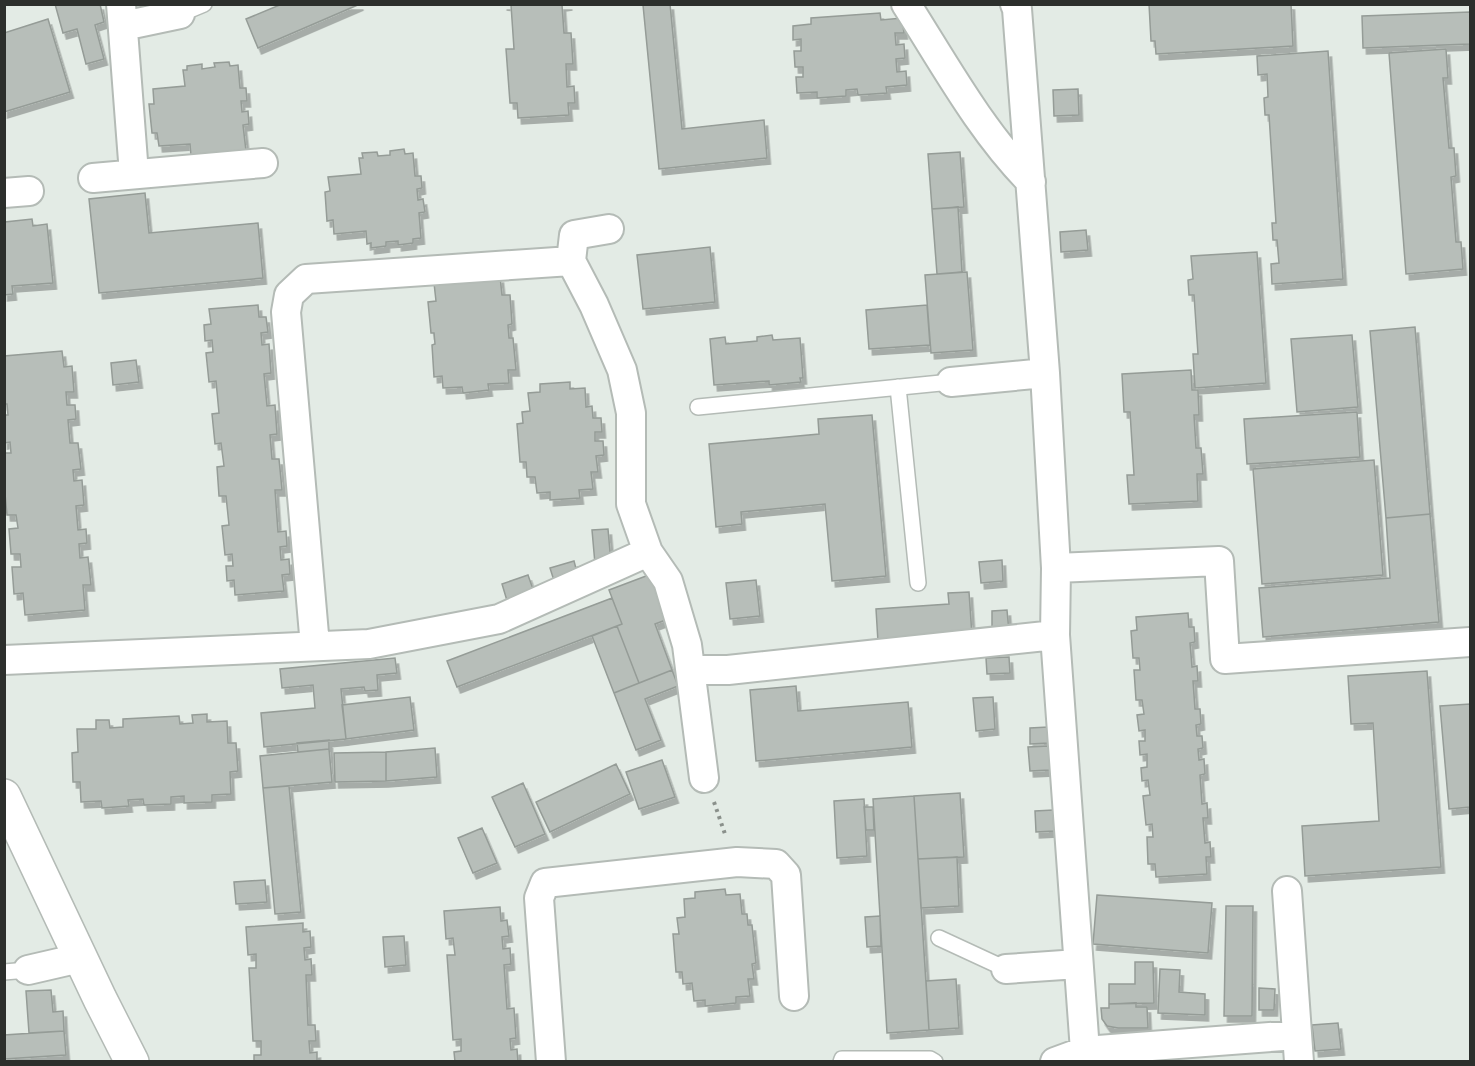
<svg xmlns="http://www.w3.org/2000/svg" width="1475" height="1066" font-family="Mulish,sans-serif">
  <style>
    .building { fill: #b7beb9; stroke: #959c97; stroke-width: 1.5; filter: url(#shadow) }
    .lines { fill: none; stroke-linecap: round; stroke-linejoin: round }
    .service-casing { stroke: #b4bbb6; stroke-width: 18 }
    .minor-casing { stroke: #b4bbb6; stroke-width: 32 }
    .secondary-casing { stroke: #b4bbb6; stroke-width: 36 }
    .path { stroke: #8a908b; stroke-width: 4; stroke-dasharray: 3 4.5; stroke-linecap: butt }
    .service { stroke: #fff; stroke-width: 15 }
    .minor { stroke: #fff; stroke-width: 28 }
    .secondary { stroke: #fff; stroke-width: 33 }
  </style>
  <defs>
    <filter id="shadow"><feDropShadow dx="3.5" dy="6" stdDeviation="0" flood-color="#0004"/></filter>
  </defs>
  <rect width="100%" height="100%" fill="#e3ebe5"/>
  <!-- building -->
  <path class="building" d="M55 4H100L104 22 95 25 104 59 86 64 77 29 63 33Z
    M282 4H360L258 48 246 19Z
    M503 4H569L562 5 564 33H571L573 64H566L567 87 574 86 575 103H568L569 115 518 118 517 103H510L506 49H514L511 5Z
    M670 4 682 129 764 120 767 158 659 169 643 5Z
    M1149 4H1291L1293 46 1156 54 1155 41H1151Z
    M1470 12V44L1363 48 1362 16Z
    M880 13 881 20 902 18 904 33H895L896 45 904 44 905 58 896 59 897 72 906 71 907 85 886 87 887 93 858 95 857 89 846 90V96L817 98V92L797 93 796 77H803V67H795L794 51H801V39L793 40V26L811 24V18Z
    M48 19 70 92 4 112V33Z
    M1446 49 1448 78H1443L1449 148H1454L1456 176 1451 177 1456 242H1461L1463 269 1406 274 1389 53Z
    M1328 51 1343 279 1272 284 1271 264 1279 263 1277 240H1273L1272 223H1276L1269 115H1265L1264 98 1268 97 1267 74 1258 75 1257 56Z
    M229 62 230 66 238 65 240 88H246L247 101H241L242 112 248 111 249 124 243 125 246 151 191 156 190 144 159 146 157 133H152L149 104H154L153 89 185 86 183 70H187V66L202 64V69L215 67 214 63Z
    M1078 89 1079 115 1054 116 1053 90Z
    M404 149 405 154 413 153 415 176H421L422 188 417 189 418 200 423 199 425 212 419 213 421 238 413 239V243L398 245V241L386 242V246L371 248V243L367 244 366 231 334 234 333 220 327 221 325 192 330 191 328 177 361 174 359 158H363L362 153 377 152 378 156 390 155V151Z
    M960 152 964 207 932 209 928 154Z
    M145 193 149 233 258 223 263 278 99 293 89 199Z
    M958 207 962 272 937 274 932 209Z
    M32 219 33 226 47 224 53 283 12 286 13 294 4 295 5 222Z
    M1086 230 1088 250 1061 252 1060 232Z
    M710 247 715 302 643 309 637 255Z
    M1257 252 1266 383 1195 388 1193 354H1198L1194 295H1189L1188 280 1193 279 1191 256Z
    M967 272 973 350 931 353 925 275Z
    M500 277 502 295H510L512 324 508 325 509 338H513L516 370H508L509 383 488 384 489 390 463 393 462 387 443 388 442 376 434 377 432 345 435 344 434 333H431L428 302 436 301 434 283Z
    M258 305 259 317H266L268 332 261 333 262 345 269 344 271 373 264 374 267 406 275 405 277 434 270 435 272 459H279L282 490H275L278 532 286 531 287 546 280 547 281 560 289 559 290 574 282 575 284 591 235 595 234 580 227 581 226 566H233L232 554 225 555 222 526 229 525 226 496H219L217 467 224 466 221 443 215 444 212 414 219 413 216 381 209 382 206 353 213 352 212 340 205 341 204 325 211 324 209 309Z
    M927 305 930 345 869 349 866 310Z
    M1415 327 1430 514 1386 518 1370 331Z
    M772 335 773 340 800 338 803 378H800L801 382 769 385V381L714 385 710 339 725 337 726 344 757 341V337Z
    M1352 335 1358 407 1297 412 1291 339Z
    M62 351 64 367 72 366 74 392H66L67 405H75L76 419 68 420 70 443H78L81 469 73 470 74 481 82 480 84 505 76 506 78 530 86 529 87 543 79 544 80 558 88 557 91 585H83L85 610 25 615 23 593 14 594 12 567H21L20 554H11L9 529 18 528 16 515H7L4 483V453H11L10 442 4 443V415H8L7 404H4V356Z
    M136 360 139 382 113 385 111 363Z
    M1191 370 1192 390H1198L1199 415H1194L1196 448H1201L1203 474H1197L1198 501 1129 504 1127 475H1134L1130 412H1124L1122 374Z
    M570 382V389L585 388 586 407 592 406 593 418H601L602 432H595V441H603L604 455 596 456 598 472H591L593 489 579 490 580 498 550 500V492L537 493 535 477H527L526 462H520L517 424 523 423 522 412 530 411 528 393 540 392V384Z
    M1357 412 1360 457 1247 464 1244 419Z
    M872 415 886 576 832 581 825 504 741 512 742 524 716 527 709 444 819 434 818 419Z
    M1374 460 1383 575 1262 584 1253 469Z
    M1430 514 1439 622 1263 637 1259 588 1390 578 1386 518Z
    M608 529 611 563 595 564 592 530Z
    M1002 560 1003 581 981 583 979 562Z
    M574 561 579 580 556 587 550 568Z
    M654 573 671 618 655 624 672 670 639 683 617 626 622 624 609 590Z
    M528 575 535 595 508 604 502 584Z
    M756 580 760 616 730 619 726 583Z
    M969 592 972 636 878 642 876 609 949 604 948 593Z
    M612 598 622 624 457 687 447 661Z
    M1007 610 1009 632H992V611Z
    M1188 613 1189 627H1194L1195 642 1190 643 1192 667 1197 666 1198 681H1193L1195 709H1200L1201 724 1196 725 1197 736H1202L1203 748 1198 749 1199 760 1204 759 1205 774 1200 775 1202 804 1207 803 1208 818H1203L1205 843 1210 842 1211 857H1206L1207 874 1156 877 1155 864H1148L1147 837H1153L1152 824 1146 825 1143 796 1150 795 1148 780 1142 781 1141 768 1147 767V754L1140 755 1139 741H1145V730L1139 731 1137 715 1144 714 1142 700H1136L1134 670H1140L1139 658H1133L1131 631 1137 630 1136 617Z
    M617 626 639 683 614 693 592 636Z
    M1009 657 1010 673 987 674 986 658Z
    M395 658 397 673 377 675 378 690 365 691 364 687 341 689 346 739 264 747 261 713 315 708 313 685 282 688 280 669Z
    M672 670 678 686 645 699 661 740 636 750 614 693Z
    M1427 671 1441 867 1305 876 1302 826 1379 821 1373 723 1351 724 1348 676Z
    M796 686 798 711 908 702 912 747 756 761 750 690Z
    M410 697 414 730 346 739 342 705Z
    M993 697 995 729 976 731 973 698Z
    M1470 704V807L1449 809 1440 706Z
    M207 714V722L227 721 228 743H236L238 771 230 772 231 794 212 795V802L184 803V796L171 797V804L144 805 143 799 128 800 129 806 102 808 101 801 81 802 80 782H73L72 753 78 752 77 729H96V720H109L110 728 123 727V719L179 716 180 724 193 723 192 715Z
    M1048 727 1049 743 1030 744V728Z
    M329 740V749L298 752 297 743Z
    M1049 746 1050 770 1030 771 1028 747Z
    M435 748 437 777 386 781V752Z
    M329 749 332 782 263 788 260 756Z
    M386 752V781L335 782 334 753Z
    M662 760 675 797 639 809 626 772Z
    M616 764 630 794 550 832 536 802Z
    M523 783 545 834 515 847 492 797Z
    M289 786 301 912 275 914 263 788Z
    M960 793 964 857 918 859 914 796Z
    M914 796 929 1030 887 1033 873 799Z
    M864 799 867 856 837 858 834 801Z
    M864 807H873L874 830H866Z
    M1053 810 1054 831 1036 832 1035 811Z
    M482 828 497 863 473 873 458 838Z
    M957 857 959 906 921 908 918 859Z
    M265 880 267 902 236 904 234 882Z
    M725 889 726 895 740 894 742 914H747L748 925H752L756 963 752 964 754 979H748L750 996 736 997V1003L705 1006V1000L694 1001 692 983 683 984 682 972H676L673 934H679L677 918 685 917 684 899 695 898V892Z
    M1097 895 1212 903 1208 953 1093 944Z
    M1226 906H1253L1252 1016H1224Z
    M500 907 501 921 507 920 509 936 502 937 503 949 510 948 511 964 504 965 507 1009 514 1008 516 1038 510 1039 511 1050 517 1049 518 1062H455L454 1052 461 1051V1039L453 1040 447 955H455L453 938 446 939 444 911Z
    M880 916 881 946 867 947 865 917Z
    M303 923V932L310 931 311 947 304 948 305 960 311 959 312 975H306L308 1025H315L316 1041H309L310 1053 317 1052V1062H254V1055H261V1041H253L249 968H256V954L248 955 246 927Z
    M404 936 406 965 385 967 383 937Z
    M1135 962H1153L1154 1003 1109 1004V984H1135Z
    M1160 969 1180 970 1179 992 1205 994V1015L1158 1013Z
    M956 979 959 1028 929 1030 926 981Z
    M1259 988 1275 989 1274 1010H1259Z
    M51 990 53 1012 63 1011 64 1031 29 1033 26 991Z
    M1136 1003V1007H1147L1148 1028H1118L1107 1026 1102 1019 1101 1008H1109V1004Z
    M1338 1023 1341 1049 1315 1051 1312 1025Z
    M64 1031 66 1055 4 1059V1035Z"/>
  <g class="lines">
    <defs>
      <path id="service" d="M180 14 204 4
        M898 387 918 583
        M698 407 951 382
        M939 938 1006 969
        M4 972 28 970
        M841 1062 842 1059H930L935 1062"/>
      <path id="minor" d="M121 4 134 174
        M906 4C945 65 980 130 1031 182
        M1015 4 1017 9 1045 373 1056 568 1219 561 1225 659 1470 642
        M123 26 180 14
        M93 178 263 163
        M4 193 29 191
        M571 261 574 235 609 229
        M951 382 1045 373
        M1056 568 1055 635 1085 1051
        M315 646 286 312 289 295 306 279 571 261 594 305 622 370 631 413V504L648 552 668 581 687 645 704 778
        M4 660 369 644 499 619 648 552
        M691 670H728L1055 635
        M1287 891 1299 1062
        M1006 969 1078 964
        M28 970 80 958
        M551 1062 539 898 545 883 737 862 776 864 786 875 794 996
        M1055 1062 1085 1051 1297 1035"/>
      <path id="secondary" d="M4 796 100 999 132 1062"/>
    </defs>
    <!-- service casing -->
    <use href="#service" class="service-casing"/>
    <!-- minor casing -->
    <use href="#minor" class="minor-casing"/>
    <!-- secondary casing -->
    <use href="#secondary" class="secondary-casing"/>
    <!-- path -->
    <path class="path" d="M714 802 726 837"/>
    <!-- service -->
    <use href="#service" class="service"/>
    <!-- minor -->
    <use href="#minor" class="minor"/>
    <!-- secondary -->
    <use href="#secondary" class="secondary"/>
  </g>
  <!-- border -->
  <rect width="1475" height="1066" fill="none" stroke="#2c2f2c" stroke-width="12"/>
</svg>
